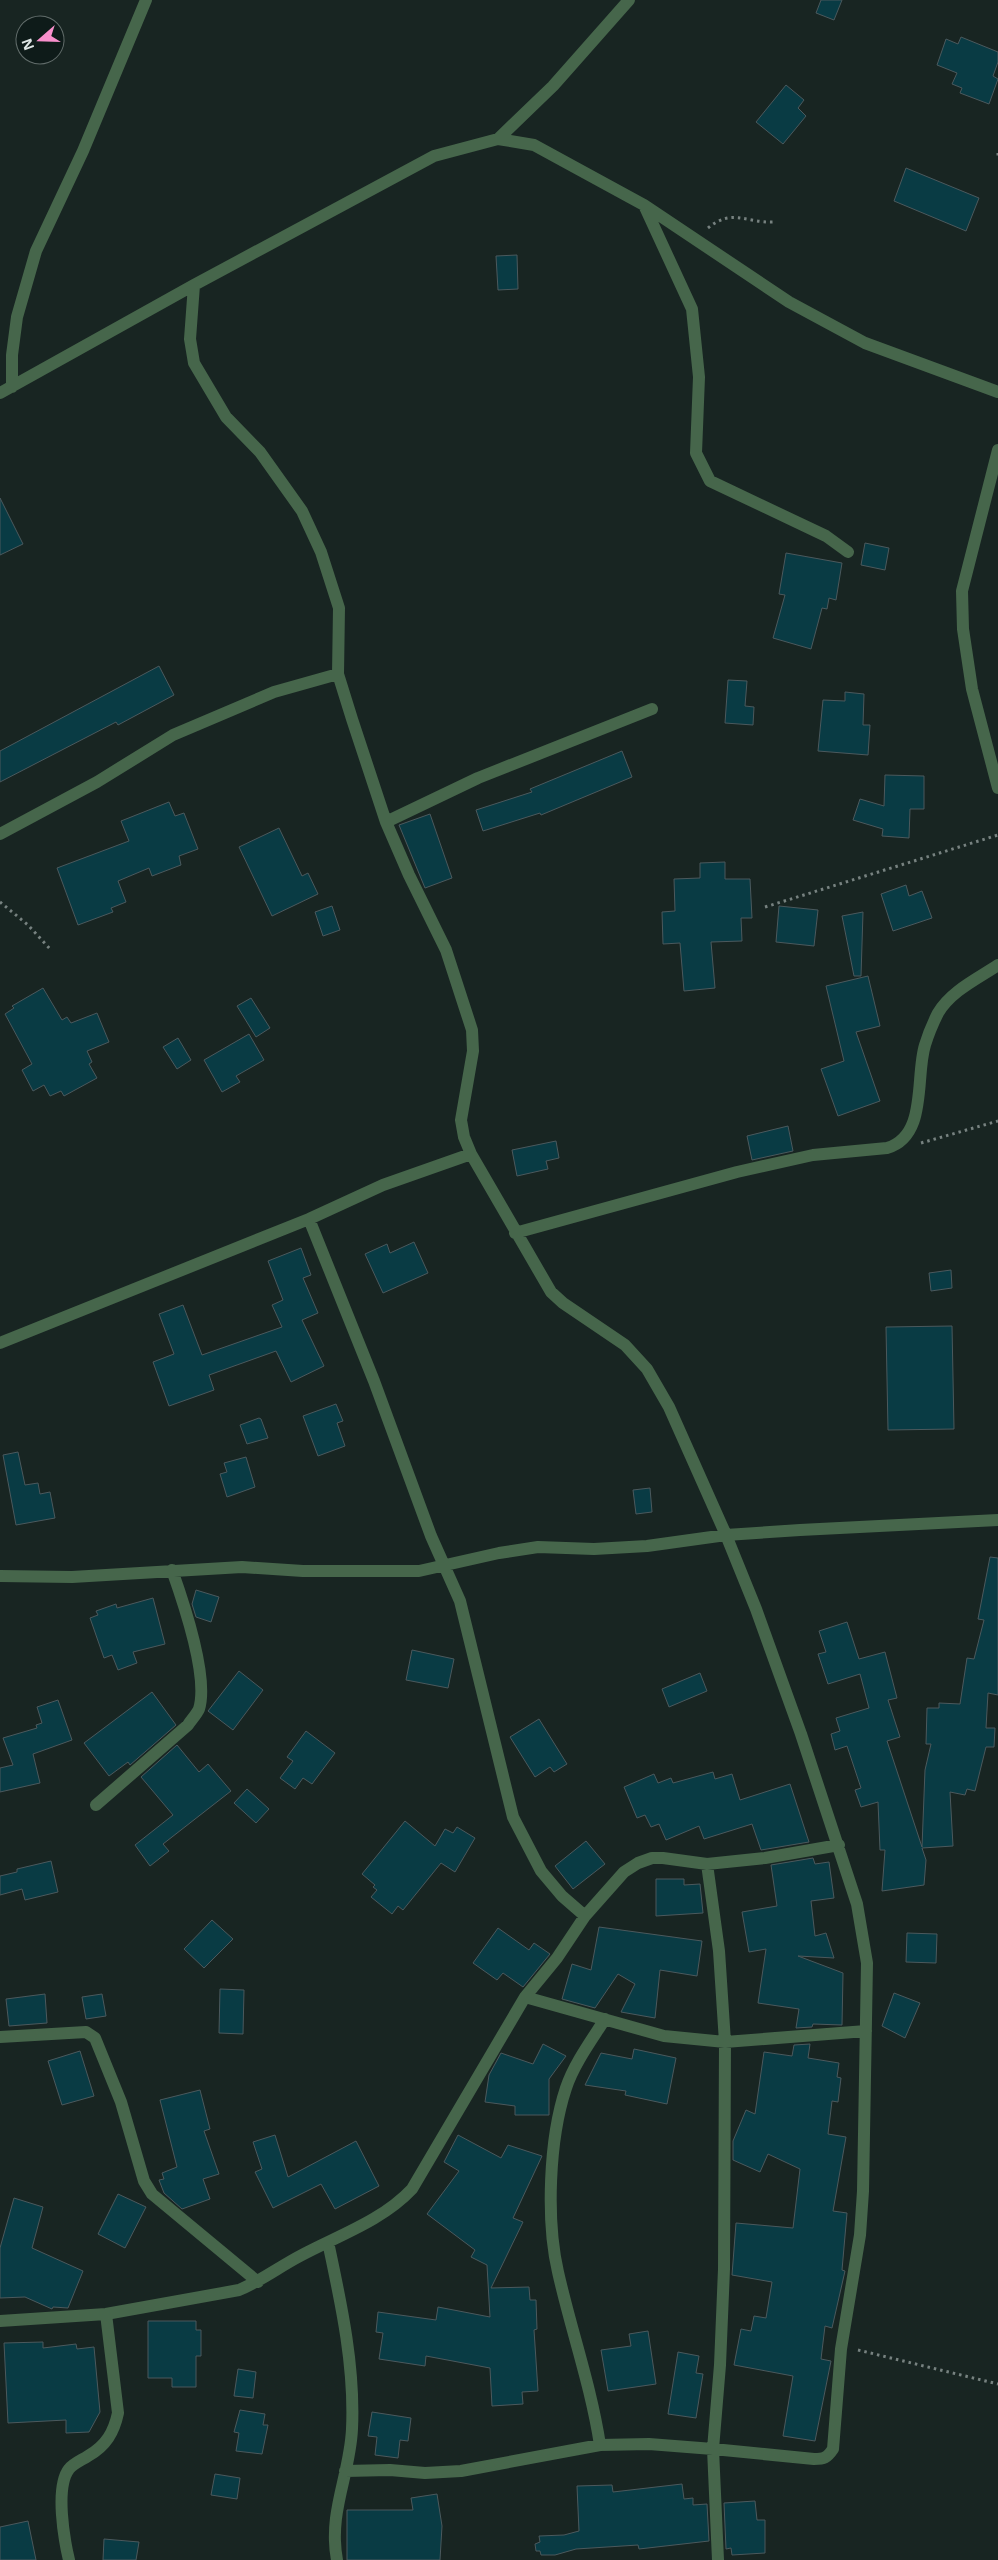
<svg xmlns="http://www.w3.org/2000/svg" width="998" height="2560" font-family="'Noto Sans',sans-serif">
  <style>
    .building { fill: #093b44; stroke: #4b595d }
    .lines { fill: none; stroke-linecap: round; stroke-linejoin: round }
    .path { stroke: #778280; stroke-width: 3; stroke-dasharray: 2.5 4; stroke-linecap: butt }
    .minor { stroke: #46664b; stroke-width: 12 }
  </style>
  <rect width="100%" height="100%" fill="#182522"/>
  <!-- building -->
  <path class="building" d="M821 0H842L834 20 816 13Z
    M961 37 998 52V62L993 76 998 79 989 104 960 93 962 88 952 84 957 73 937 65 946 39 958 44Z
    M786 85 804 100 798 108 806 116 783 144 756 122Z
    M906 168 979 198 966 231 894 201Z
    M517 255 518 289 498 290 496 256Z
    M0 498 23 544 0 555Z
    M865 543 889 548 885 570 861 565Z
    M786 553 842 563 836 600 829 598 827 609 822 608 811 649 773 638 785 595 779 594Z
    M159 666 174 695 118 725 116 722 0 782V751Z
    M728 680 747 681 745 706 754 707 753 725 725 723Z
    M845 692 864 694 863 725H870L868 755 818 751 823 700 845 701Z
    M622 751 632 777 541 815 540 813 483 831 476 810 532 792 530 789Z
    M885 775 924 776V809H910L909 838 882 836 883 829 853 820 860 799 884 806Z
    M169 802 175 816 184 813 198 849 179 856 181 865 152 876 149 868 118 881 126 902 111 908 113 912 78 925 57 868 129 841 121 821Z
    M430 814 452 878 425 888 399 825Z
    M279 828 302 876 308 873 318 894 272 916 239 847Z
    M725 862V879H750L752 918H741L742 941 711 942 715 988 684 991 680 943 663 944 662 912 675 911 674 879 700 878V863Z
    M906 885 909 896 922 891 932 918 893 931 881 894Z
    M332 906 340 930 323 936 315 912Z
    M779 906 818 910 814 946 776 942Z
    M863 912 861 976H854L842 916Z
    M868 976 880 1026 856 1032 880 1101 838 1116 821 1069 844 1061 826 986Z
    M43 988 62 1020 67 1017 71 1023 97 1013 109 1042 87 1051 92 1062 89 1064 97 1078 64 1096 61 1091 50 1096 44 1085 33 1091 22 1070 32 1064 5 1014 14 1008 12 1006Z
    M251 998 270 1028 256 1037 237 1006Z
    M249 1034 264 1060 236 1076 240 1082 222 1092 204 1060Z
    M178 1038 191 1060 177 1069 163 1047Z
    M788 1126 793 1151 752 1160 747 1136Z
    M556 1141 559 1158 546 1161 548 1169 517 1176 512 1150Z
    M414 1242 428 1273 383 1293 365 1254 387 1244 390 1253Z
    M301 1248 311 1275 303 1278 318 1313 302 1320 324 1366 291 1382 276 1351 209 1375 214 1390 169 1406 153 1362 174 1354 159 1314 183 1305 202 1355 282 1327 272 1305 283 1300 268 1261Z
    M951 1270 952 1288 931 1291 929 1273Z
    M952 1326 954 1429 888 1430 886 1327Z
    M336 1404 343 1421 337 1423 345 1446 318 1456 303 1416Z
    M259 1418 261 1419 268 1438 247 1444 240 1425Z
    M18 1452 25 1485 38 1483 40 1494 50 1492 55 1518 16 1525 3 1455Z
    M246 1457 255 1487 227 1497 220 1474 227 1472 224 1463Z
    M650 1488 652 1512 636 1514 633 1490Z
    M990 1557 998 1558V1695L988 1693 986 1728H995L994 1747H986L975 1791 967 1789 965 1795 950 1792 953 1846 922 1848 926 1860 924 1885 882 1891 885 1850H880L878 1802 861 1807 855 1790 861 1788 847 1746 835 1750 831 1734 840 1731 836 1718 869 1708 860 1674 828 1684 818 1654 826 1652 819 1631 847 1622 859 1659 885 1652 897 1698 888 1700 900 1737 887 1741 922 1847 925 1770 931 1744H926L927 1708H939V1703L960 1704 967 1658 974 1659 984 1620 978 1619Z
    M196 1590 219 1597 211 1622 196 1617 192 1604Z
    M153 1598 165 1644 133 1652 137 1663 118 1670 112 1655 104 1658 90 1618 98 1615 96 1611 116 1604 117 1608Z
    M412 1650 454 1659 448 1688 406 1680Z
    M239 1671 263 1690 233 1730 208 1711Z
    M700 1673 707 1691 669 1707 662 1689Z
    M152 1692 176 1725 130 1765 128 1762 109 1776 84 1743Z
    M58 1700 72 1740 33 1754 40 1783 0 1792V1768L13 1765 3 1738 37 1728 36 1725 42 1723 37 1707Z
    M539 1719 567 1764 554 1772 550 1767 535 1777 510 1737Z
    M306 1731 335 1753 312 1784 303 1778 295 1789 280 1778 293 1761 287 1757Z
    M177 1745 199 1772 208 1764 231 1791 163 1844 169 1851 150 1866 135 1845 173 1815 141 1777Z
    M713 1772 715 1779 732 1774 740 1800 790 1784 809 1842 761 1850 752 1824 704 1839 699 1826 666 1840 659 1824 651 1827 645 1815 637 1818 624 1787 654 1774 658 1783 671 1778 673 1783Z
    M247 1789 269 1809 256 1823 234 1803Z
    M405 1821 435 1846 445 1829 453 1833 457 1827 475 1838 455 1872 441 1863 403 1910 398 1906 392 1914 371 1897 377 1890 373 1887 375 1885 362 1874Z
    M586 1841 605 1864 573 1889 555 1866Z
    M813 1858 815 1864 829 1862 834 1898 811 1901 815 1936 826 1933 834 1958 798 1956 843 1973 842 2025 813 2024 812 2027 796 2028 799 2009 758 2003 766 1949 749 1952 742 1912 777 1906 771 1865Z
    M51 1861 58 1892 25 1900 22 1889 0 1895V1876L17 1872V1869Z
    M656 1879H684V1885L700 1884 703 1913 656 1916Z
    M212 1920 233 1939 204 1968 184 1949Z
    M599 1927 702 1941 697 1976 660 1970 655 2018 621 2012 635 1984 618 1974 595 2008 562 1999 572 1964 591 1970Z
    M498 1928 529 1950 534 1943 550 1954 523 1987 503 1973 497 1980 473 1963Z
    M907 1933 937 1934 936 1963 906 1962Z
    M220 1989 244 1990 243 2034 219 2033Z
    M894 1993 920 2003 905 2038 882 2026Z
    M45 1994 47 2023 9 2026 6 1999Z
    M102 1994 106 2016 86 2019 82 1997Z
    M543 2044 566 2056 549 2079V2115H515V2106L485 2102 489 2075 501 2053 533 2064Z
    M810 2044 808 2058 839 2063 837 2077 841 2078 838 2102 832 2101 828 2134 846 2137 833 2211 847 2213 842 2270 845 2271 832 2328 825 2326 821 2359 831 2361 815 2441 783 2436 793 2376 734 2365 741 2329 751 2331 754 2316 766 2318 772 2282 732 2275 736 2223 793 2228 800 2169 768 2154 760 2172 733 2160V2141L746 2110 755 2114 764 2052 792 2056 794 2045Z
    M634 2049 676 2058 667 2104 625 2095 626 2091 585 2085 601 2053 632 2059Z
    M80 2051 94 2096 62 2105 48 2061Z
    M200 2090 210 2129 204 2131 219 2174 203 2179 210 2199 182 2209 164 2193 159 2180 164 2179 162 2173 177 2167 160 2100Z
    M275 2135 288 2177 356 2141 379 2186 335 2209 321 2184 273 2208 255 2172 262 2169 253 2142Z
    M458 2135 501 2158 508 2145 542 2156 513 2218 523 2222 491 2288 529 2287 530 2300H536L537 2329 534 2330 538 2391 522 2392 523 2404 492 2406 490 2368 426 2356 425 2366 379 2359 383 2333 376 2332 378 2312 436 2320 438 2307 490 2317 487 2265 471 2257 475 2250 427 2214 459 2171 444 2162Z
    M118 2194 146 2207 125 2248 98 2234Z
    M14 2198 43 2207 32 2248 83 2271 68 2308 53 2307 52 2309 25 2297 0 2298V2248Z
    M148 2321H196V2330H201V2356H196V2387H172V2378H148Z
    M648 2331 656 2384 608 2391 601 2350 631 2346 629 2334Z
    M43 2342V2348L76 2344 77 2349 94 2347 100 2412 89 2432 66 2433V2420L8 2423 4 2343Z
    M678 2352 699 2356 696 2373 703 2374 696 2418 668 2414Z
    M238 2369 256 2372 253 2398 234 2396Z
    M240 2410 265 2414 263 2425H268L262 2454 236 2451 239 2433 234 2432Z
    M372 2412 411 2418 408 2441 400 2440 398 2458 375 2455 377 2437 368 2436Z
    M215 2474 240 2478 237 2499 211 2495Z
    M682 2484 684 2499 693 2498V2505L707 2504 709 2541 639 2549 638 2545 576 2549 555 2555H541L540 2551H536L535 2544 540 2542 539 2536 564 2535 579 2531 577 2486 612 2485 613 2492Z
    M437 2494 442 2526 440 2560H347V2510H413L411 2498Z
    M755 2501 757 2520H765V2553L732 2555 731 2548 726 2549 724 2503Z
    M28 2521 36 2560H0V2527Z
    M104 2539 139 2542 136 2560H103Z"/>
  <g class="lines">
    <!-- path -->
    <path class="path" d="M998 153V156
      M708 228C732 208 746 223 773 222
      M0 902 28 925 51 950
      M765 907 998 835
      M921 1143 998 1121
      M858 2350 998 2384"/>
    <!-- minor -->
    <path class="minor" d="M498 139 553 86 629 0
      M644 205 692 309 699 377 696 453 710 481 826 536 848 552
      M194 285 190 339 194 363 226 417 260 452 302 511 321 552 339 608 338 674 352 719 386 822 409 875 446 950 472 1030 473 1051 461 1120 464 1137 471 1154 551 1292 563 1303 625 1345 647 1369 669 1407 726 1535 756 1609 801 1734 857 1904 867 1963 863 2191 860 2235 841 2349 833 2449C827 2458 824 2459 814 2459L713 2449 649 2444 600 2445 461 2471 425 2473 390 2470 345 2471
      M12 387V355L17 317 36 251 83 151 146 0
      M0 393 194 285 434 156 498 139 534 145 644 205 789 302 865 343 998 392
      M998 450 962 591 963 629 972 689 998 788
      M386 822 478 778 652 709
      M0 834 97 782 173 735 274 692 338 674
      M309 1219 374 1381 431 1536 460 1601 513 1817 541 1871 562 1896 585 1916
      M515 1233 737 1172 813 1155 887 1148C928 1136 915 1077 925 1045 928 1035 933 1023 938 1013 951 991 977 979 998 965
      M0 1343 309 1219 383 1185 471 1154
      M0 1576 72 1577 242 1567 303 1571H419L499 1553 538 1547 594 1549 647 1546 726 1535 800 1530 998 1520
      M96 1805 188 1725C191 1720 197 1714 199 1709 209 1677 183 1601 172 1570
      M707 1864 719 1951 725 2042 724 2269 720 2365 713 2449 718 2560
      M525 1997 664 2036 725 2042 866 2031
      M0 2037 86 2032 95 2038 121 2102 144 2181 152 2194 258 2282
      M328 2242C341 2303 355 2366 352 2429 350 2475 328 2512 337 2560
      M0 2321 106 2314 239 2290C261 2281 279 2267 300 2256 337 2236 382 2221 412 2189L525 1997 557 1958 585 1916 624 1872 638 1863 652 1858H663L707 1864 765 1858 839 1845
      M600 2445C591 2386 571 2330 558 2272 546 2220 549 2139 566 2088 574 2064 591 2041 605 2019
      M69 2560C64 2539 55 2487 69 2469 74 2463 82 2460 88 2456 106 2446 114 2432 118 2413L106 2314"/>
  </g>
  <!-- north arrow -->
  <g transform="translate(40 40) rotate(250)"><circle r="24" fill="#0e1b19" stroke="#626d6b"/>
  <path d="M0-4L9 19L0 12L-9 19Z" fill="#f890cc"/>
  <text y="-8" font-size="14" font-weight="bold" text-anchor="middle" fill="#dfe7e6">N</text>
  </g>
</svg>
